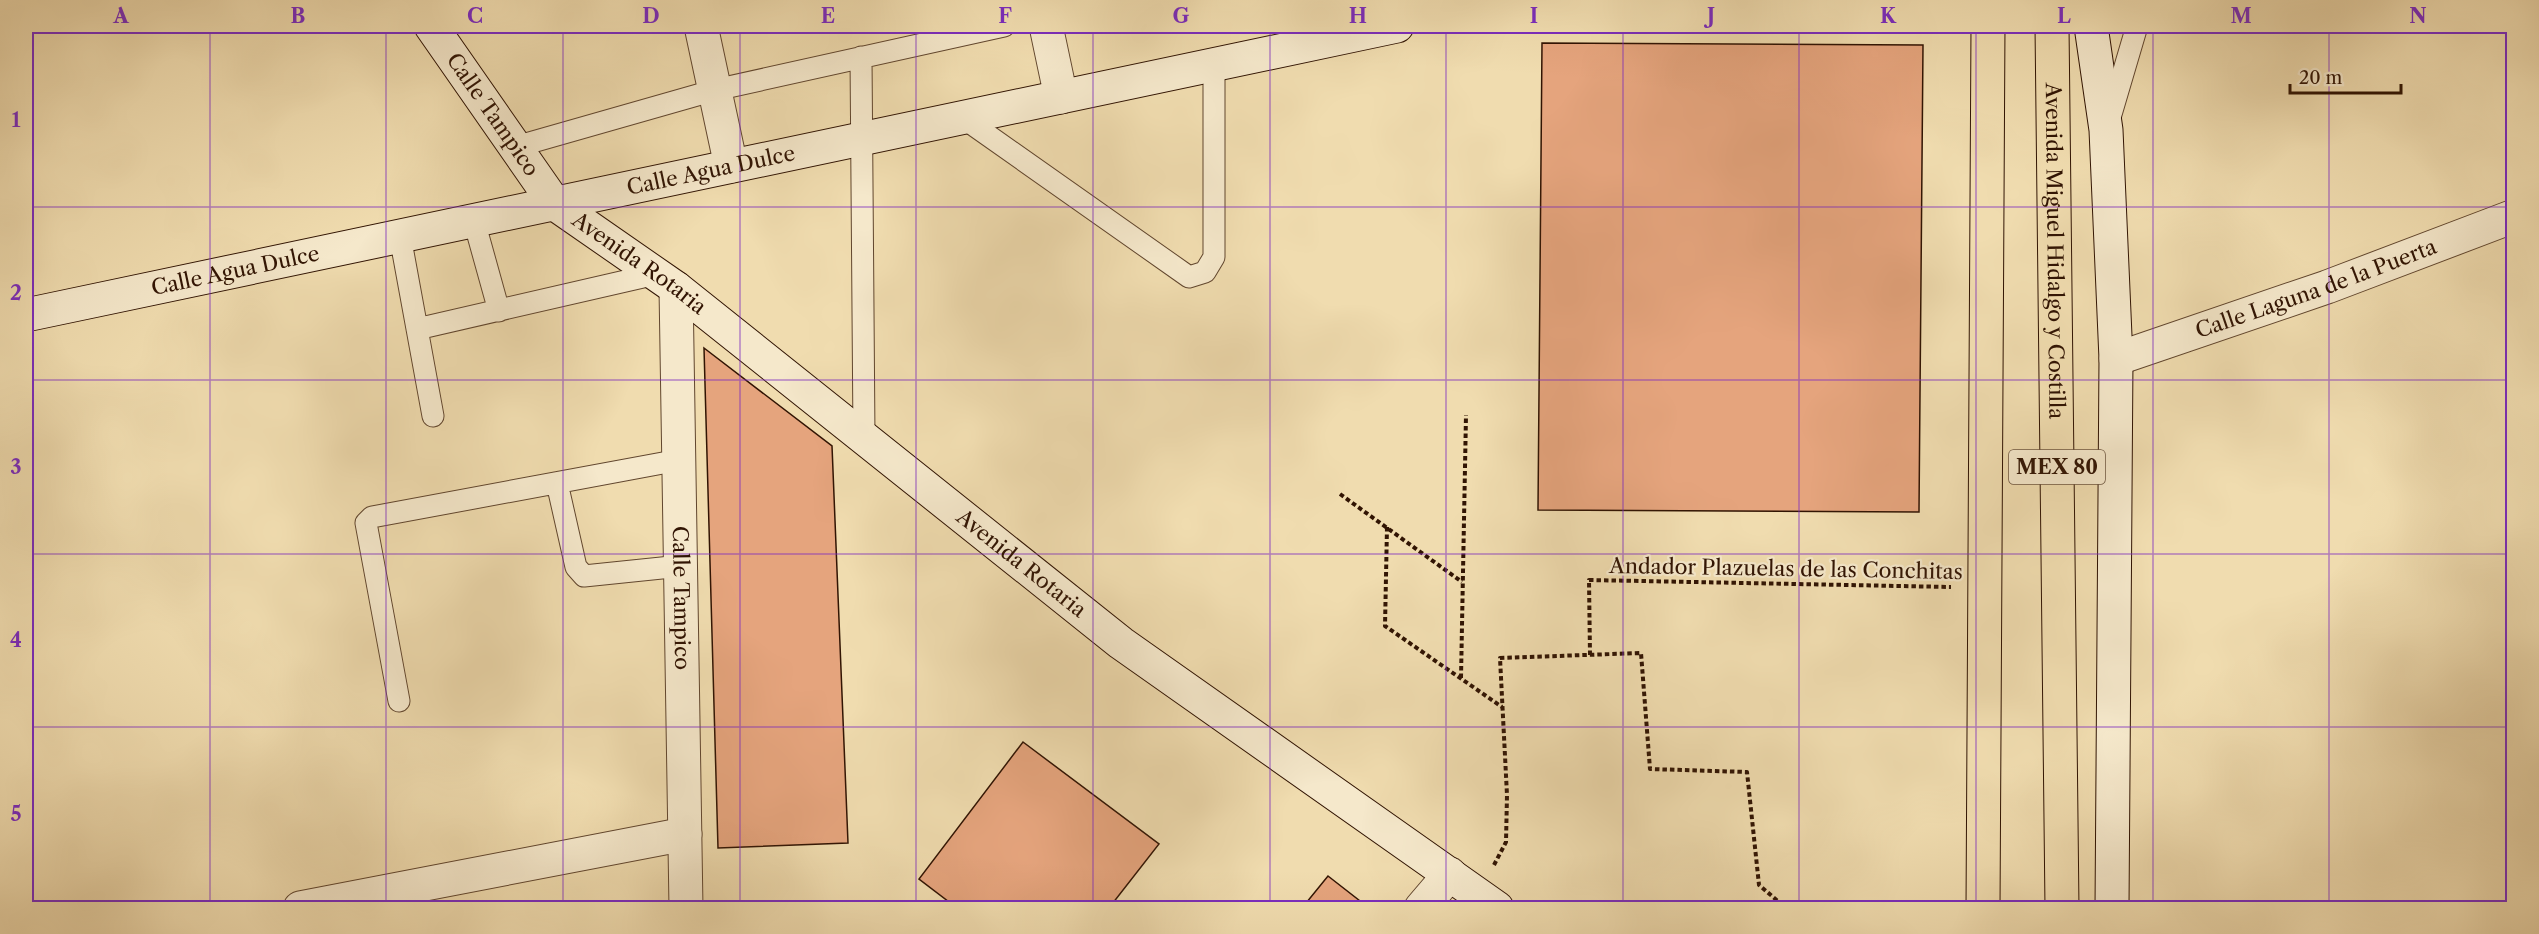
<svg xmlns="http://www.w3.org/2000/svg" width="2539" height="934" font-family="'Libre Caslon Text',serif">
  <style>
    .building { fill: #e5a47d; stroke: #311403; stroke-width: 1.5 }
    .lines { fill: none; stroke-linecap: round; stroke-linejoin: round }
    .lane-casing { stroke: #61462e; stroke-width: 23 }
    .street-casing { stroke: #61462e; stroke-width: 35 }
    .secondary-casing { stroke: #311403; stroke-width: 35 }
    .primary-casing { stroke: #311403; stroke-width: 35 }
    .path { stroke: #311403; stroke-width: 4; stroke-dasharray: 4.5 3; stroke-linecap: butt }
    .lane { stroke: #f5e8cb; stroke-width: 21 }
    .street { stroke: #f5e8cb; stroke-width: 33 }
    .secondary { stroke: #f5e8cb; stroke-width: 33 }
    .primary { stroke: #f0dcaf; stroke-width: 33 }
    .grid { fill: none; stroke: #7b2cbf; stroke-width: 1.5; stroke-opacity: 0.55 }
    .labels { text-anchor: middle; stroke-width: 4.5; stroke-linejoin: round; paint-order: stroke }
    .shield { fill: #f5e8cb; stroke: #6c543f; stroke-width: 1.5 }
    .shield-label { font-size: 20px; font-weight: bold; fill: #311403 }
    .street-label { font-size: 21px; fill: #311403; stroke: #f5e8cb }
    .neatline { fill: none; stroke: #7b2cbf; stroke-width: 2 }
    .grid-label { font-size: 20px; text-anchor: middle; font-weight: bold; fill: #7b2cbf }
  </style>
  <rect width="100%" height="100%" fill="#f0dcaf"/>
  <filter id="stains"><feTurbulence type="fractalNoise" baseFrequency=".00333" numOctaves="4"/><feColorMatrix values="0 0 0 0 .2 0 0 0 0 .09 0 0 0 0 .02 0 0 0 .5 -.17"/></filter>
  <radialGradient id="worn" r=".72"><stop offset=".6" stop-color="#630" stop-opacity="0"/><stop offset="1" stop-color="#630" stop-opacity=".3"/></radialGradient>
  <!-- building -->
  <path class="building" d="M1542 43 1923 45 1919 512 1538 510Z
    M704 348 832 446 848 843 718 848Z
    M1023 742 1159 844 1109 908H957L919 879Z
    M1328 876 1369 908H1302Z"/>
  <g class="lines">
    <defs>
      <path id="lane" d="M861 57 864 437
        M962 117 1189 277 1205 272 1214 257V64
        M2109 121 2137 26
        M515 147 715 90 1004 26
        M474 221 499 311
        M400 236 433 416
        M417 329 656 274
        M557 483 576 567 584 576 681 566
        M399 701 366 523 372 517 679 460"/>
      <g id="street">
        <path d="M701 26 731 166"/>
        <path d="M1046 26 1061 97"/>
        <path id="s1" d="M676 288 686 908"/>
        <path id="s2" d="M2116 359 2327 287 2514 216"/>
        <path d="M300 908 685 834"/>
        <path d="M1421 908 1450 874"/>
      </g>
      <g id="secondary">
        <path id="s3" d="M431 26 555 204 676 288 1121 643 1497 908"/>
        <path d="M2091 26 2106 130 2116 359 2112 908"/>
        <path id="s4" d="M26 315 1397 26"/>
      </g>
      <g id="primary">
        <path id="s5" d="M2052 26 2062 908"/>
        <path d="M1983 908 1988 26"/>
      </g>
    </defs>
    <!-- lane casing -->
    <use href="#lane" class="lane-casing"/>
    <!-- street casing -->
    <use href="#street" class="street-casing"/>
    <!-- secondary casing -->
    <use href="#secondary" class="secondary-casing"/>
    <!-- primary casing -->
    <use href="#primary" class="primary-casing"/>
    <!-- path -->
    <path class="path" d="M1340 494 1462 582
      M1387 527 1385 626 1502 707
      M1590 655 1589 580 1951 587
      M1461 678 1466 415
      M1494 865 1506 842 1507 795 1500 658 1641 653 1650 769 1747 772 1759 885 1786 908"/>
    <!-- lane -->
    <use href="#lane" class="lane"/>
    <!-- street -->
    <use href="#street" class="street"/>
    <!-- secondary -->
    <use href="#secondary" class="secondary"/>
    <!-- primary -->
    <use href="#primary" class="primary"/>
  </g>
  <!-- grid -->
  <path class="grid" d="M210 26V908M386 26V908M563 26V908M740 26V908M916 26V908M1093 26V908M1270 26V908M1446 26V908M1623 26V908M1799 26V908M1976 26V908M2153 26V908M2329 26V908M26 207H2514M26 380H2514M26 554H2514M26 727H2514"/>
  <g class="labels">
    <!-- shield labels -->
    <rect class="shield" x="2009" y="450" width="96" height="34" rx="4.5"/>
    <g class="shield-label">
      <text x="2057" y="474">MEX 80</text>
    </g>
    <!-- street labels -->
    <g class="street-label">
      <text dy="7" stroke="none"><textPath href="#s3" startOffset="108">Calle Tampico</textPath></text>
      <text dy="7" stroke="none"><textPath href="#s4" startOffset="700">Calle Agua Dulce</textPath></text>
      <text dy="7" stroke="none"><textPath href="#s5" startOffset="225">Avenida Miguel Hidalgo y Costilla</textPath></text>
      <text dy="7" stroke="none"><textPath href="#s3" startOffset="320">Avenida Rotaria</textPath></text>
      <text dy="7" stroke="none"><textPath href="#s4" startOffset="214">Calle Agua Dulce</textPath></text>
      <text dy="7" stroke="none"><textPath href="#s2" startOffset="212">Calle Laguna de la Puerta</textPath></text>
      <text dy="7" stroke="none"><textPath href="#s3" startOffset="806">Avenida Rotaria</textPath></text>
      <text transform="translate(1786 569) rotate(1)" y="7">Andador Plazuelas de las Conchitas</text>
      <text dy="7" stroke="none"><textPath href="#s1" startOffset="310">Calle Tampico</textPath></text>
    </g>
  </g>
  <!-- margin -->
  <rect width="2539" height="934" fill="none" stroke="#f0dcaf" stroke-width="66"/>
  <!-- scale -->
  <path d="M2290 84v9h111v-9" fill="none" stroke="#311403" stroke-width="3"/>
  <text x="2299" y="84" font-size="18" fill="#311403" stroke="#f5e8cb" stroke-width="4.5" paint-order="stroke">20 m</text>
  <rect x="33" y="33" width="2473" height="868" class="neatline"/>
  <g class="grid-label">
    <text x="121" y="23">A</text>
    <text x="298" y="23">B</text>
    <text x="475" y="23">C</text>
    <text x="651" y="23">D</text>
    <text x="828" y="23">E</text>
    <text x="1005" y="23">F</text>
    <text x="1181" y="23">G</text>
    <text x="1358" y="23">H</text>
    <text x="1534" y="23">I</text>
    <text x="1711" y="23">J</text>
    <text x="1888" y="23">K</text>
    <text x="2064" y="23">L</text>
    <text x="2241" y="23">M</text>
    <text x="2418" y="23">N</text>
    <text x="16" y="127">1</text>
    <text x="16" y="300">2</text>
    <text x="16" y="474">3</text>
    <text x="16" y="647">4</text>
    <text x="16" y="821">5</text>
  </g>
  <rect width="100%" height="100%" filter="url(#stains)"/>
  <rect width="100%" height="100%" fill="url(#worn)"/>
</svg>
